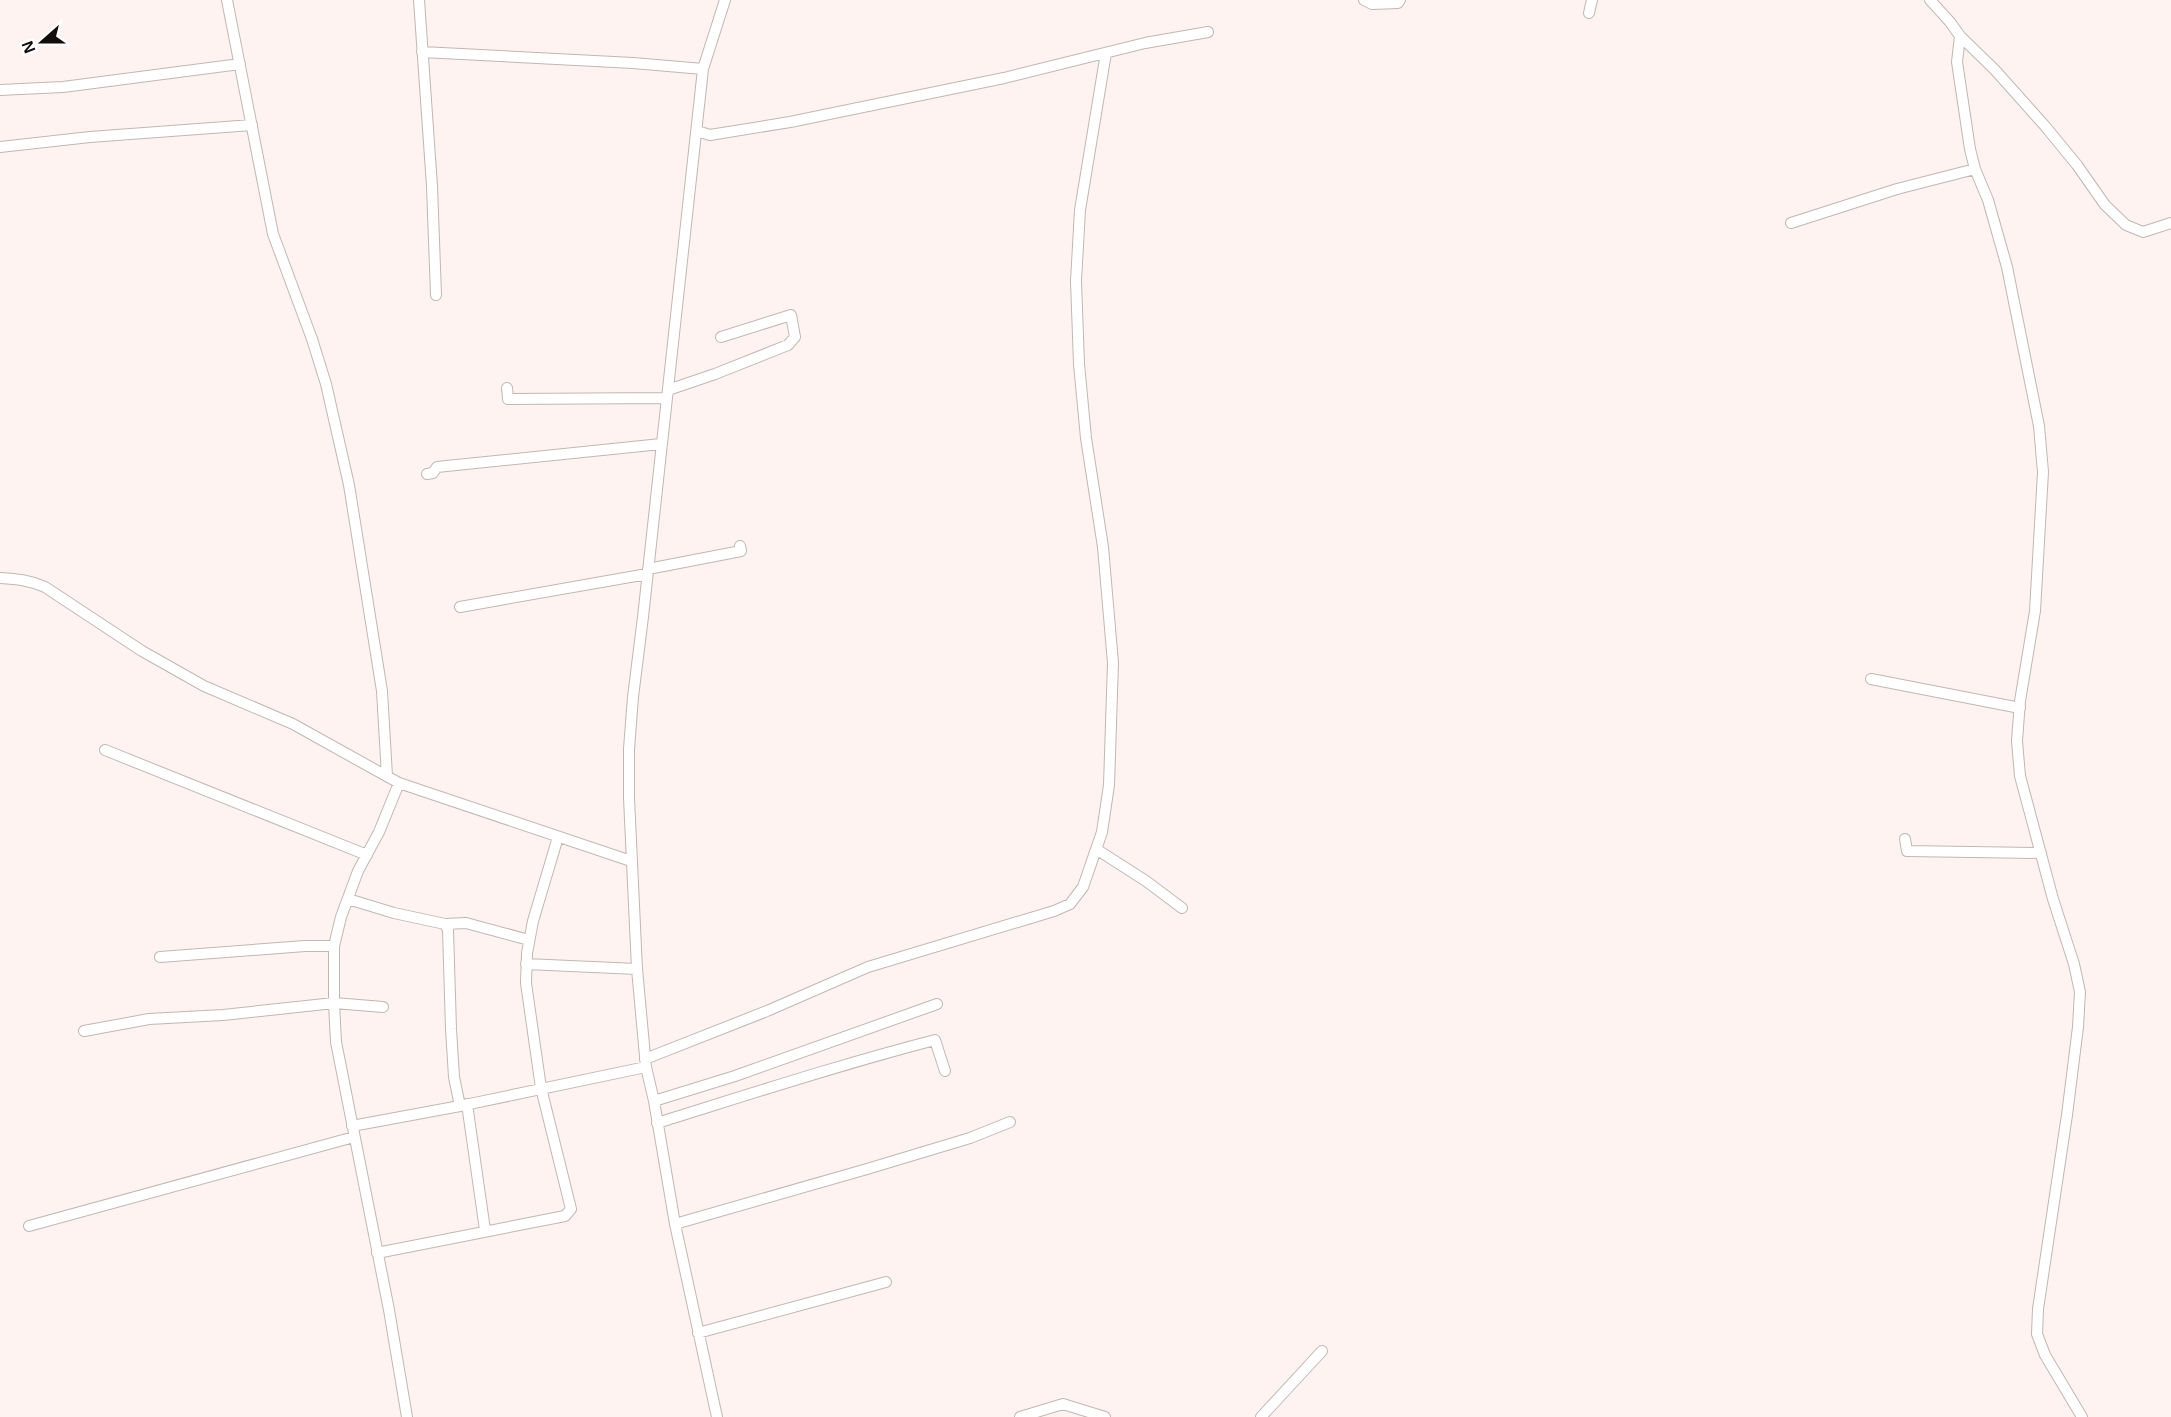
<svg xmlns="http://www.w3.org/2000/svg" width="2171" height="1417" font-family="Arial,sans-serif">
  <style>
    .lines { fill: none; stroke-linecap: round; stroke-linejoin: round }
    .minor-casing { stroke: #c0b7b3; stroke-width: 12 }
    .minor { stroke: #fff; stroke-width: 10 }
  </style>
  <rect width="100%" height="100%" fill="#fef3f0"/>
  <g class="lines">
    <defs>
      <path id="minor" d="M227 0 273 234 312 339 326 384 349 485 382 691 387 776
        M419 0 432 186 436 295
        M1364 0 1372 4 1398 3 1400 0
        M1930 0 1950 22 1960 36 1995 70 2045 126 2077 165 2105 205 2126 225 2143 232 2171 223
        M1589 13 1592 0
        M1960 36 1957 62 1970 149 1975 169 1988 200 2007 267 2039 426 2043 472 2035 611 2020 701 2017 741 2020 776 2053 899 2074 964 2080 992 2078 1027 2067 1115 2038 1309 2037 1334 2045 1355 2082 1417
        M422 52 633 63 703 69
        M0 90 63 87 240 64
        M697 131 710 135 790 122 1004 78 1145 43 1208 32
        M0 147 90 137 252 125
        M1791 223 1897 189 1975 169
        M507 388 508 399 667 398
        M668 390 715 374 788 345 795 337 791 315 721 337
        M427 474 433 473 437 467 661 444
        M648 569 741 551 740 546
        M0 578C17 579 29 580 45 587L142 651 204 686 293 724 399 783 631 861
        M460 607 647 574
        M1871 679 2020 708
        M105 750 367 855
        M399 783 379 832 358 871 341 917 334 946V1003L336 1042 389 1310 407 1417
        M1905 839 1907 851 2041 853
        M1096 849 1146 881 1182 908
        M348 899 394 913 445 924 448 930 451 1029 454 1077 460 1106
        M445 924 466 923 529 940
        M160 957 305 946H334
        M526 964 637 969
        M84 1031 149 1019 223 1015 334 1003 383 1007
        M645 1059 767 1011 868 967 1054 911 1070 904 1083 887 1102 832 1109 785 1113 663 1103 547 1086 438 1079 364 1076 281 1080 210 1106 53
        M654 1101 735 1076 937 1004
        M467 1104 485 1230
        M657 1123C750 1094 842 1064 935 1040L945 1071
        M352 1126 460 1106 646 1067
        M675 1224 867 1169 970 1138 1010 1122
        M29 1226 354 1137
        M377 1253 565 1216 571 1209 541 1088 526 983 527 953 533 921 558 837
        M698 1333 886 1282
        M717 1417 675 1224 654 1101 646 1067 637 969 629 798V749L633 697 643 617 703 69 725 0
        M1020 1417 1063 1404 1105 1417
        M1261 1417 1322 1351"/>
    </defs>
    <!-- minor casing -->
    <use href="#minor" class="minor-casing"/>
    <!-- minor -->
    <use href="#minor" class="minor"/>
  </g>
  <!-- north arrow -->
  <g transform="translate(42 42) rotate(249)" stroke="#ffffff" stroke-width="4.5" paint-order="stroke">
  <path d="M0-4.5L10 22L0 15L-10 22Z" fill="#100d0b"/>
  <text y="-9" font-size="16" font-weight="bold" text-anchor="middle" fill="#100d0b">N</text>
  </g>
</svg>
